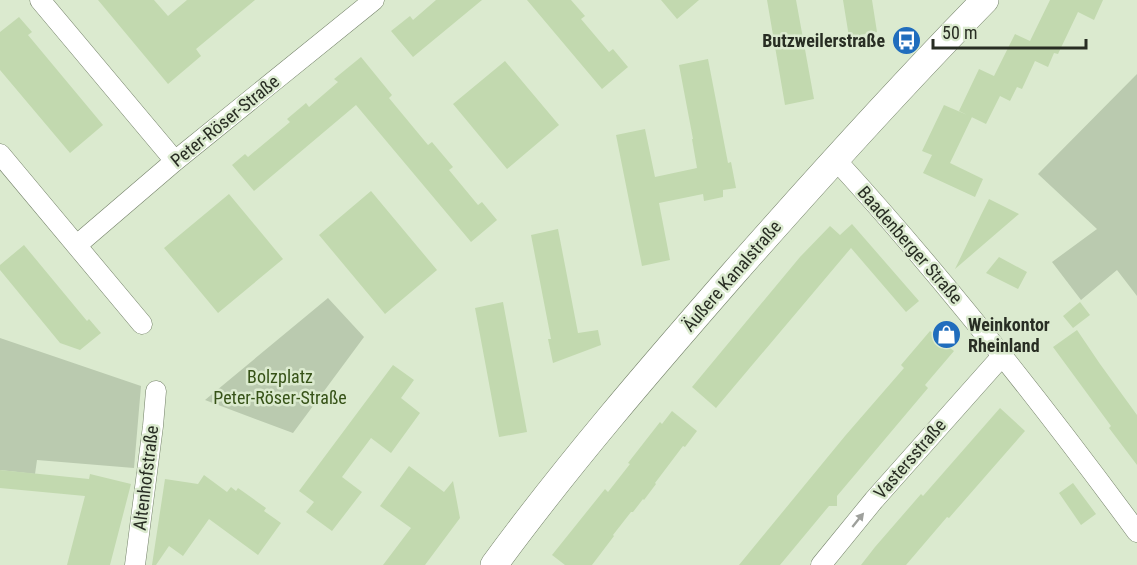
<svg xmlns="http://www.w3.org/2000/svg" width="1137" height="565" font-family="'Roboto Condensed',sans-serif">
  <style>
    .green { fill: #bacaaf }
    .building { fill: #c2d9af }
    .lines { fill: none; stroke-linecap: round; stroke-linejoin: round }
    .minor-casing { stroke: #748169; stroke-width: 21 }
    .secondary-casing { stroke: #748169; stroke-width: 28 }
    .minor { stroke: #fff; stroke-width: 20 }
    .secondary { stroke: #fff; stroke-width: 27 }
    .oneway { fill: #9ea09c }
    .labels { text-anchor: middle; stroke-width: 5; stroke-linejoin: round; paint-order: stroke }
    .poi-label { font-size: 18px; font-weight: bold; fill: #282d23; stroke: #dbeacf; text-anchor: end }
    .street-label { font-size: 18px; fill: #282d23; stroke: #dbeacf }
    .park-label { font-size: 18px; fill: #365217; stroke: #dbeacf }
  </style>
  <rect width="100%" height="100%" fill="#dbeacf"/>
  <!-- green -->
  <path class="green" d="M1137 74V296L1117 270 1081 300 1052 262 1097 229 1038 174Z
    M328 298 364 337 293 433 205 400Z
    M0 338 141 386 134 468 37 460 35 474 0 470Z"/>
  <!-- building -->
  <path class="building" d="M98 0H154L168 16 187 0H255L196 49 201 56 168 84Z
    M436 0H482L413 57 391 31 410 16 413 20Z
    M527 0H571L585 16 581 19 609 52 613 49 628 67 602 89Z
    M661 0H699L677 19Z
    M767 0H796L814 99 785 105Z
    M843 0H872L877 32 849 37Z
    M1050 0H1103L1094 20 1078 12 1058 54 1054 53 1048 67 1035 61 1022 89 1017 87 1010 101 1000 96 986 124 959 111 979 69 994 76 1015 34 1030 41Z
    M19 17 32 32 28 35 103 125 70 153 0 70V32Z
    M361 57 392 95 389 98 428 145 432 142 453 167 449 170 478 205 482 202 497 220 471 242 356 105 254 191 232 165 245 154 248 157 290 122 287 119 306 103 309 107 338 82 334 79Z
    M708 59 728 163 731 162 736 188 723 190V197L704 201 703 194 659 203 670 260 642 266 616 135 645 129 655 177 697 168 692 139H693L679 65Z
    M505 61 559 125 507 169 453 104Z
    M944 105 972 117 950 163 983 179 975 197 923 173 932 155 922 151Z
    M371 191 437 270 385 314 319 235Z
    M229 194 283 259 218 313 164 248Z
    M989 199 1019 214 955 269 981 215Z
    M852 224 919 301 906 312 851 248 716 408 692 387 800 257 830 226 840 235Z
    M558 229 578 333 598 330 601 345 553 363 548 339H551L531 235Z
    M24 245 87 321 89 319 101 333 80 350 60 343 0 270V265Z
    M999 257 1027 272 1018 289 986 273Z
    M503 302 527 432 499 437 475 308Z
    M1080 302 1090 315 1073 328 1063 316Z
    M944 322 960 336 950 348 954 351 925 385 928 388 837 496V506H829L780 565H739L845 436 904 368 901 365 930 331 934 334Z
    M1077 330 1100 364 1137 415V465L1109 428 1111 426 1053 347Z
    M393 365 414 380 401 398 420 413 391 453 371 438 342 477 362 492 332 531 306 512 314 502 299 491Z
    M1000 408 1025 431 949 518 947 517 906 565H861L875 547 921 494 923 496Z
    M672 411 697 431 685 447 683 446 655 483 656 484 644 500 643 499 633 512H631L613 535 614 536 592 565H565L552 555 605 489 608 492 630 464 628 463 660 422 662 424Z
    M409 466 444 492 453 481 460 518 425 565H383L411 528 380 506Z
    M0 470 89 479 90 474 131 484 110 565H67L85 496 0 488Z
    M204 475 227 492 231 487 236 491 238 488 266 508 264 511 281 523 258 555 209 519 183 556 169 546 156 565H152L165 479 198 484Z
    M1073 483 1096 514 1081 525 1059 493Z"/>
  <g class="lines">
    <defs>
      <path id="minor" d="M40 0 175 161
        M0 154 142 324
        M835 159C943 277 1042 403 1137 532
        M77 245 175 161 374 0
        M135 565 153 426 156 391
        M821 565 874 500 1002 356"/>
      <path id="secondary" d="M494 565C568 464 651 368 733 274 815 181 898 89 985 0"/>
    </defs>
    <!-- minor casing -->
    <use href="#minor" class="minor-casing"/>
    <!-- secondary casing -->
    <use href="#secondary" class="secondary-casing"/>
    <!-- minor -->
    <use href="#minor" class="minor"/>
    <!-- secondary -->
    <use href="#secondary" class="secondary"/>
  </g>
  <!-- one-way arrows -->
  <defs><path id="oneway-solid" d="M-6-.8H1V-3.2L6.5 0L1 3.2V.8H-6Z" transform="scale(1.5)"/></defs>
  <use class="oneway" href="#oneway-solid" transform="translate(858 520) rotate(-51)"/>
  <!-- icons -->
  <defs>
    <symbol id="bus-disc" viewBox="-11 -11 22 22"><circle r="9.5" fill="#206dbd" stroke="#dbeacf"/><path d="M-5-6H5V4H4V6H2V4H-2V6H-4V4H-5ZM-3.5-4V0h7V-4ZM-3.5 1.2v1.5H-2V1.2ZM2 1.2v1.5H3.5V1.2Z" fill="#fff"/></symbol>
    <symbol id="shop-disc" viewBox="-11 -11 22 22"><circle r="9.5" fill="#206dbd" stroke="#dbeacf"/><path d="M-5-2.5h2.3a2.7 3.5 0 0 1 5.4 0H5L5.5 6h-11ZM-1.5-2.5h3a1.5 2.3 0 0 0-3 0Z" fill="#fff"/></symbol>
  </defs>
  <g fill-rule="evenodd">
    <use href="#bus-disc" x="890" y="24" width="33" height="33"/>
    <use href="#shop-disc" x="930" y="318" width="33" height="33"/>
  </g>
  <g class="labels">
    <!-- poi labels -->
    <g class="poi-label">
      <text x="885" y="47">Butzweilerstraße</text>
      <text x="968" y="331" text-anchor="start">Weinkontor<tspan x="968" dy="21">Rheinland</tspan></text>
    </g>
    <!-- street labels -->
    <g class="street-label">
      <text transform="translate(225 121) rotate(-39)" y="6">Peter-Röser-Straße</text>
      <text transform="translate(910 245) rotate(49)" y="6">Baadenberger Straße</text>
      <text transform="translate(732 276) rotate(-49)" y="6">Äußere Kanalstraße</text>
      <text transform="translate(910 459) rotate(-49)" y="6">Vastersstraße</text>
      <text transform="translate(146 478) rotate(-83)" y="6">Altenhofstraße</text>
    </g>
    <!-- park labels -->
    <g class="park-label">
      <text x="280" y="383">Bolzplatz<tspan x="280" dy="21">Peter-Röser-Straße</tspan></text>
    </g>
  </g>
  <!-- scale -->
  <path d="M933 39v9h153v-9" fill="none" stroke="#282d23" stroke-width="3"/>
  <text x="942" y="39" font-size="18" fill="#282d23" stroke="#dbeacf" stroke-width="4.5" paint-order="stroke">50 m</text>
</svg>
